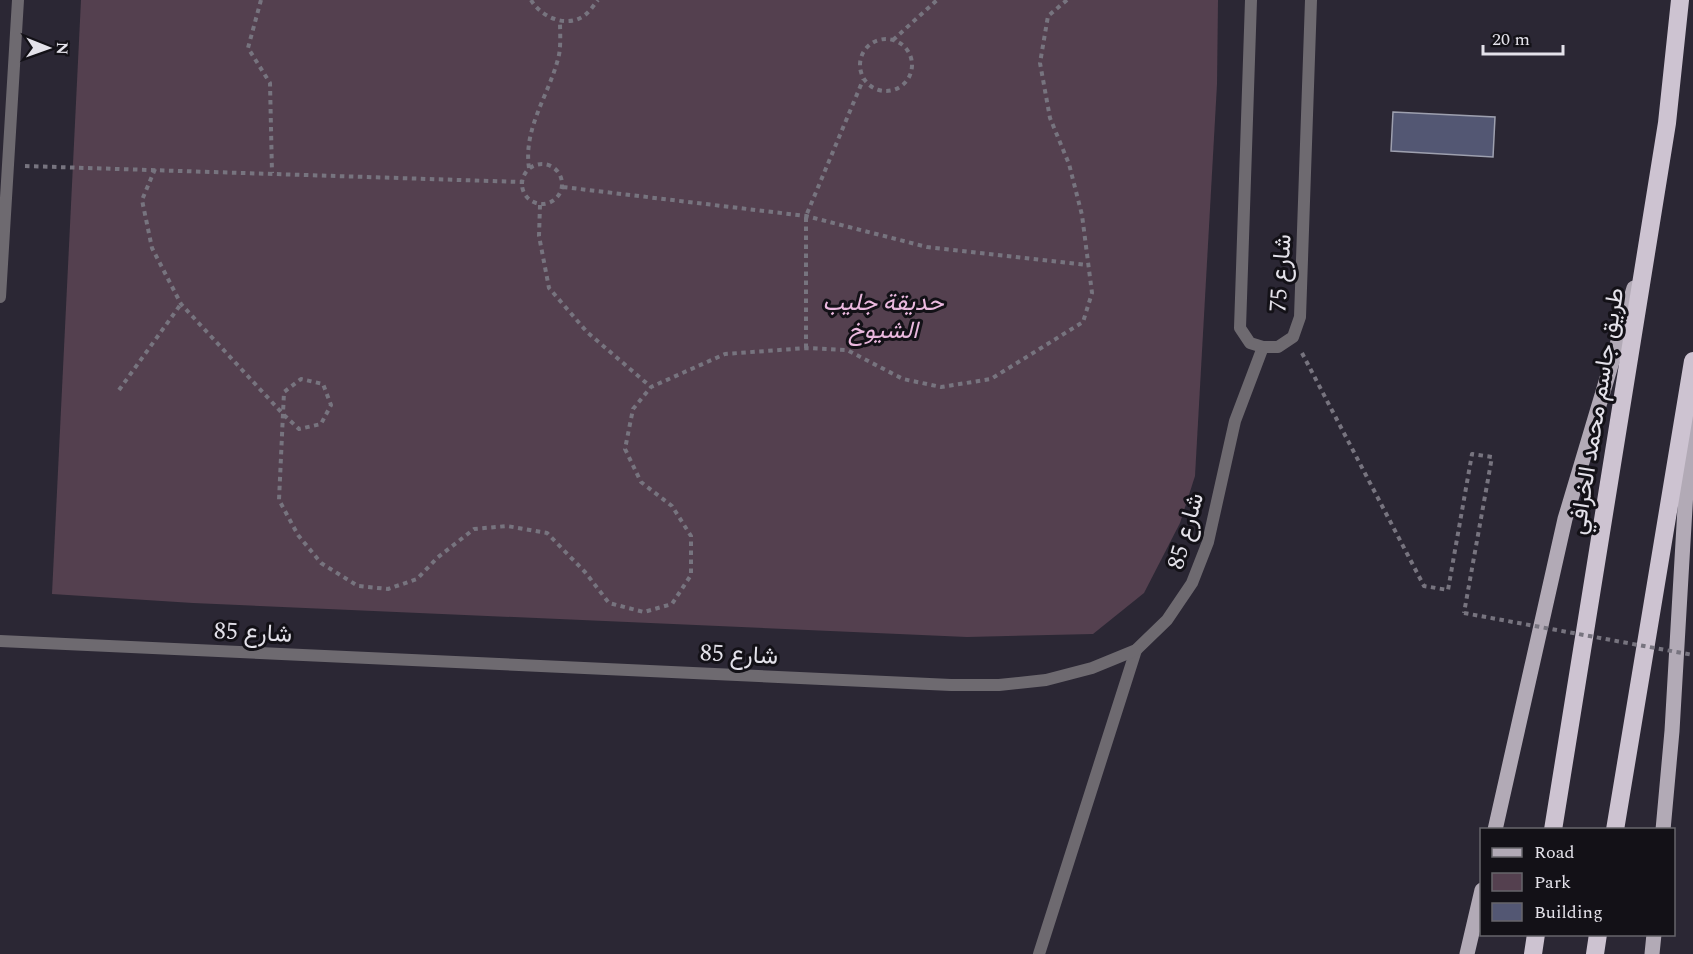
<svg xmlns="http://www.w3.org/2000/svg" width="1693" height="954" font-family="Spectral,Vazirmatn,serif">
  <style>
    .green { fill: #54404f }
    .building { fill: #535773; stroke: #9ea0af; stroke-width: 1.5 }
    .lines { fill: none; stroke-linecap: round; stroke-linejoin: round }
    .path { stroke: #77747f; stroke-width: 4; stroke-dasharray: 4.5 4.5; stroke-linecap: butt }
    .service { stroke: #6e6a70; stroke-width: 12 }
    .minor { stroke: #6e6a70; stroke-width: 12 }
    .tertiary { stroke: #6e6a70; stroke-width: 12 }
    .primary { stroke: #b2aab6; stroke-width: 15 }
    .motorway { stroke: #cdc3d1; stroke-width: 18 }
    .path-bridge { stroke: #77747f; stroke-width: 4; stroke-dasharray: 4.5 4.5; stroke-linecap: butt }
    .labels { text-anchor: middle; stroke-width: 6; stroke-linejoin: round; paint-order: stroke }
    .street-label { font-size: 24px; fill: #e4e2ea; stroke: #131117 }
    .park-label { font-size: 24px; font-style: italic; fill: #eab8de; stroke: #131117 }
  </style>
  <rect width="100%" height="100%" fill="#2b2734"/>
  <!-- green -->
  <path class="green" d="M81 0H1218L1217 84 1195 476 1180 523 1144 593 1093 634 967 637 193 603 52 594Z"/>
  <!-- building -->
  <path class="building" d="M1393 112 1495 117 1493 157 1391 151Z"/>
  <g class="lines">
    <!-- path -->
    <path class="path" d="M261 0 248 48 270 83 272 173
      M531 0C541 17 567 29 585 15 590 11 594 5 598 0
      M860 65a26 26 0 1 1 52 0a26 26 0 1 1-52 0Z
      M893 40 937 0
      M522 184a20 20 0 1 1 40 0a20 20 0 1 1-40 0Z
      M25 166 522 182
      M529 168C523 127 550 94 559 55 561 44 560 32 560 21
      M155 169 142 200 152 248 181 304 283 414 299 429 321 424 331 405 323 384 301 379 284 392 279 500 298 535 321 563 358 586 388 589 417 579 437 558 474 529 507 526 547 533 585 572 609 603 644 612 672 604 691 575V536L672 506 641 482 625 449 633 409 651 387 725 354 806 348 847 350 903 379 941 387 991 379 1083 322 1092 293 1082 215 1069 164 1050 118 1040 63 1048 16 1067 0
      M563 187 806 216 927 247 1087 265
      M540 205 539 236 549 288 587 332 651 387
      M806 348V216L863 80
      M1302 353 1424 586 1448 590 1472 454 1492 457 1464 613
      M119 390 181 304"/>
    <!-- service -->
    <path class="service" d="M0 297 18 0
      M1039 954 1136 650"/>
    <!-- minor -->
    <path class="minor" d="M0 641 951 685H999L1046 680 1092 668 1136 650 1167 620 1192 583 1208 542 1235 421 1263 347"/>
    <!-- tertiary -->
    <path class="tertiary" d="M1251 0 1240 328 1250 343 1263 347H1278L1293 337 1300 317 1311 0"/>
    <!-- primary -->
    <path class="primary" d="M1495 830 1565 519 1634 288
      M1663 830 1672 731 1690 422
      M1467 954 1482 890
      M1652 954 1654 934"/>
    <!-- motorway -->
    <path class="motorway" d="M1553 830 1667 123 1680 0
      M1615 830 1693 361
      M1533 954 1536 934
      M1595 954 1598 934"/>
    <!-- path-bridge -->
    <path class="path-bridge" d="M1464 613 1693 655"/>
  </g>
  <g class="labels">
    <!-- street labels -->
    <g class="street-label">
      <text transform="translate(1280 273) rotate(-86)" y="8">شارع 75</text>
      <text transform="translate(1596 411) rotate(-81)" y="8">طريق جاسم محمد الخرافي</text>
      <text transform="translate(1185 531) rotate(-74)" y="8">شارع 85</text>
      <text transform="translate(253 632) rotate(3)" y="8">شارع 85</text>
      <text transform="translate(739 654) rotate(3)" y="8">شارع 85</text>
    </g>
    <!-- park labels -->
    <g class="park-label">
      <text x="883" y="310">حديقة جليب<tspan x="883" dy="28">الشيوخ</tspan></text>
    </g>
  </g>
  <!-- legend -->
  <rect x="1480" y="828" width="195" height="108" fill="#131117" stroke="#67656b" stroke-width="1.5"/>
  <rect x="1492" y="848" width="30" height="9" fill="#b2aab6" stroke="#67656b" stroke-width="1.5"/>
  <text x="1534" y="858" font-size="18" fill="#e4e2ea">Road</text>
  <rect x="1492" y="873" width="30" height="18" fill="#54404f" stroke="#67656b" stroke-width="1.5"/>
  <text x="1534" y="888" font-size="18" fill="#e4e2ea">Park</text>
  <rect x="1492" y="903" width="30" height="18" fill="#535773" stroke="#67656b" stroke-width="1.5"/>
  <text x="1534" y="918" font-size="18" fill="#e4e2ea">Building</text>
  <!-- north arrow -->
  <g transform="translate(48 48) rotate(91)" stroke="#131117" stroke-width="4.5" paint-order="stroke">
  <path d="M0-4.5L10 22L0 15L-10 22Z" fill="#e4e2ea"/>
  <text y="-9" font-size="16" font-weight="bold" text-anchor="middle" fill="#e4e2ea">N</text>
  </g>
  <!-- scale -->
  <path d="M1483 45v9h80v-9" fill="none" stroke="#e4e2ea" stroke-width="3"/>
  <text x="1492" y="45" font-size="18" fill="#e4e2ea" stroke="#131117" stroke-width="4.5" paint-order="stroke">20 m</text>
</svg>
